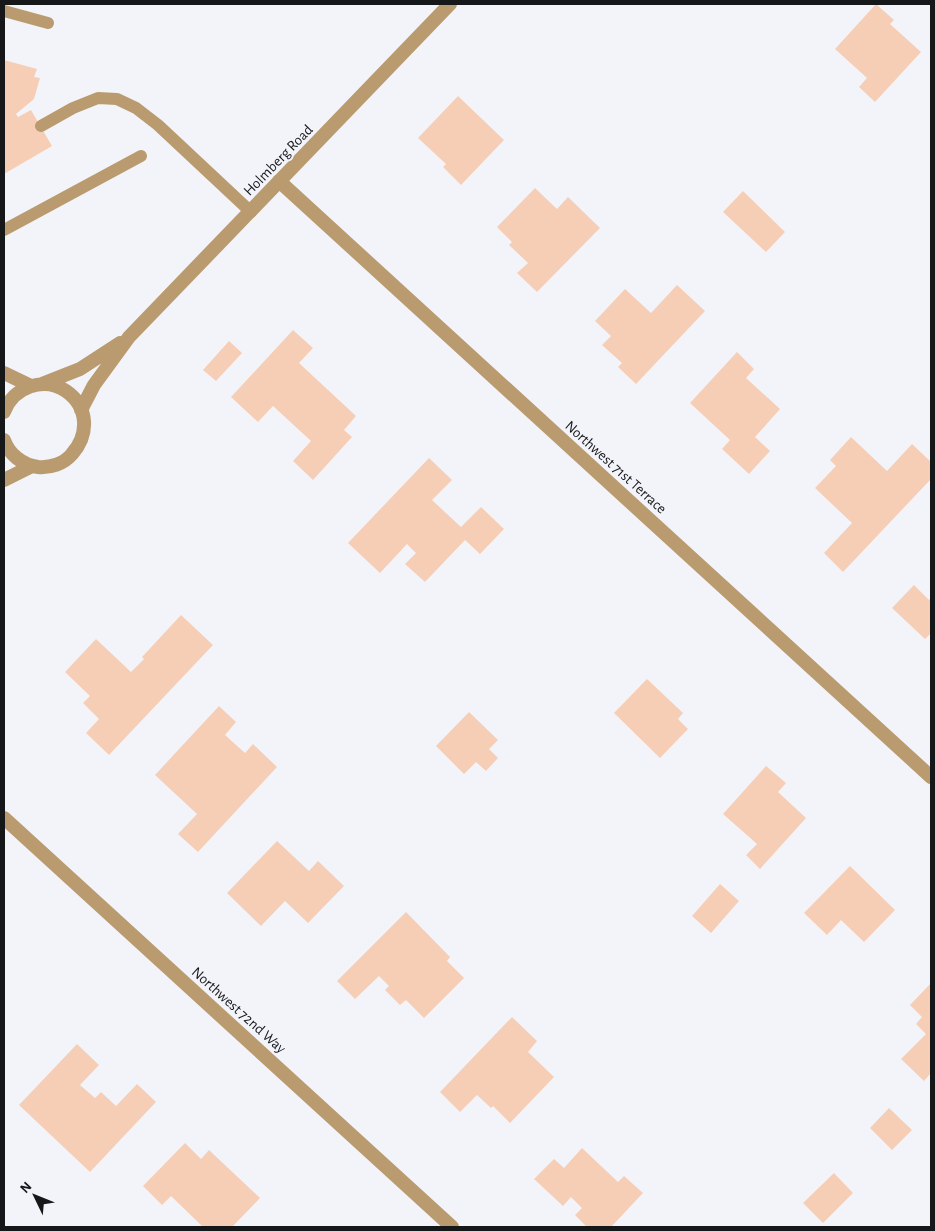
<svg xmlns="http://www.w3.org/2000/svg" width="935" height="1231" font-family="'Alegreya Sans',sans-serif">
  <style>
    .building { fill: #f6ceb6 }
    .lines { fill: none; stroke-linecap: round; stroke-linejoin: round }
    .service { stroke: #b99b6f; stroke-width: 12 }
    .minor { stroke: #b99b6f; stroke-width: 14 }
    .tertiary { stroke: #b99b6f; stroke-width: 14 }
    .labels { text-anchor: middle; stroke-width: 4; stroke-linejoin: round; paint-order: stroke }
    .street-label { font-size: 15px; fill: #161719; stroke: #f3f4fa }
  </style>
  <rect width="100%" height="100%" fill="#f3f4fa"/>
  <!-- building -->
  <path class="building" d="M876 4 894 20 890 24 921 52 875 102 859 87 867 78 835 49Z
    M4 60 37 69 34 77 40 78 34 99 16 114 18 117 31 110 52 146 4 174Z
    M458 96 504 140 461 185 443 167 446 164 418 138Z
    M535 188 557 209 568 197 600 228 537 292 517 273 528 263 509 245 512 242 497 227Z
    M743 191 785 232 766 252 723 212Z
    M677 285 705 311 636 384 618 367 622 363 602 345 611 336 595 321 625 289 651 313Z
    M293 330 313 348 299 363 356 416 344 430 352 437 313 480 293 461 311 441 273 406 258 422 231 397Z
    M229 341 242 353 216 381 203 370Z
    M737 352 754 369 746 378 780 409 755 437 770 451 749 474 722 449 730 440 690 403Z
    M851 437 887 471 912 444 931 462V479L843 572 824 553 852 523 815 488 836 466 830 460Z
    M429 458 452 480 432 500 461 527 481 507 504 529 480 554 465 540 425 582 405 564 416 553 407 544 380 573 348 543Z
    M914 585 929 600 931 597V633L925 639 892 608Z
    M181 615 213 645 109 755 86 733 99 719 83 703 90 696 65 672 96 639 131 672 144 659 142 657Z
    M647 679 683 713 678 719 688 729 660 758 614 713Z
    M219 706 236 722 225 735 245 753 253 744 277 767 198 852 178 834 197 814 155 775Z
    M469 712 498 740 489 749 498 758 486 771 476 762 464 774 436 746Z
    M766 766 786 783 778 792 806 818 760 869 746 855 757 844 723 814Z
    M277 841 309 871 318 861 344 886 308 923 285 901 261 926 227 893Z
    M850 866 895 910 864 942 841 920 827 935 804 913Z
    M720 884 739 901 711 933 692 916Z
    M406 912 450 957 447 961 464 978 424 1018 406 1000 400 1005 385 990 389 986 379 976 355 999 337 981Z
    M931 983V1073L924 1081 901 1059 926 1034 916 1024 922 1017 910 1005Z
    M512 1017 537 1041 528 1052 554 1077 510 1123 493 1106 491 1108 477 1095 460 1112 440 1092Z
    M77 1044 99 1065 80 1085 95 1098 101 1092 116 1106 137 1084 156 1102 90 1172 19 1105Z
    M889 1108 912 1130 892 1150 870 1128Z
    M185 1143 201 1159 209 1150 260 1198 232 1227H203L171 1196 162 1205 143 1186Z
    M582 1148 618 1182 624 1176 643 1193 611 1227H587L575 1215 582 1208 571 1197 563 1206 534 1179 554 1159 564 1168Z
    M834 1173 853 1193 823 1223 803 1203Z"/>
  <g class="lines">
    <!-- service -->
    <path class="service" d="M4 11 48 23
      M41 126 73 108 98 98 117 99 136 108 158 125 251 212
      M4 230 141 156"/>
    <!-- minor -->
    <path class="minor" d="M279 181 931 777
      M4 818 452 1227"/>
    <!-- tertiary -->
    <path class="tertiary" d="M4 373 31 386
      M42 384 80 369 120 343
      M81 410 94 385 129 337 450 4
      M4 412C13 387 44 376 66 391 89 407 89 435 72 454 64 464 50 468 38 467 22 465 9 454 4 440
      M4 480 32 466"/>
  </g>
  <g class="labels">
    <!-- street labels -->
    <g class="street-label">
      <text transform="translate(278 160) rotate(-46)" y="5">Holmberg Road</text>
      <text transform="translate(616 467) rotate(42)" y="5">Northwest 71st Terrace</text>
      <text transform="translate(239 1010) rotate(42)" y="5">Northwest 72nd Way</text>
    </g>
  </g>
  <!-- border -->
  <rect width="935" height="1231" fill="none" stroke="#161719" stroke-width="10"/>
  <!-- north arrow -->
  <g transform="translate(35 1196) rotate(313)" stroke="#f3f4fa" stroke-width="4" paint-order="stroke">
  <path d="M0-4L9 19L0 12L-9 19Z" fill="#161719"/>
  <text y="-8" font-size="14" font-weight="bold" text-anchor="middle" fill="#161719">N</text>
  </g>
</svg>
